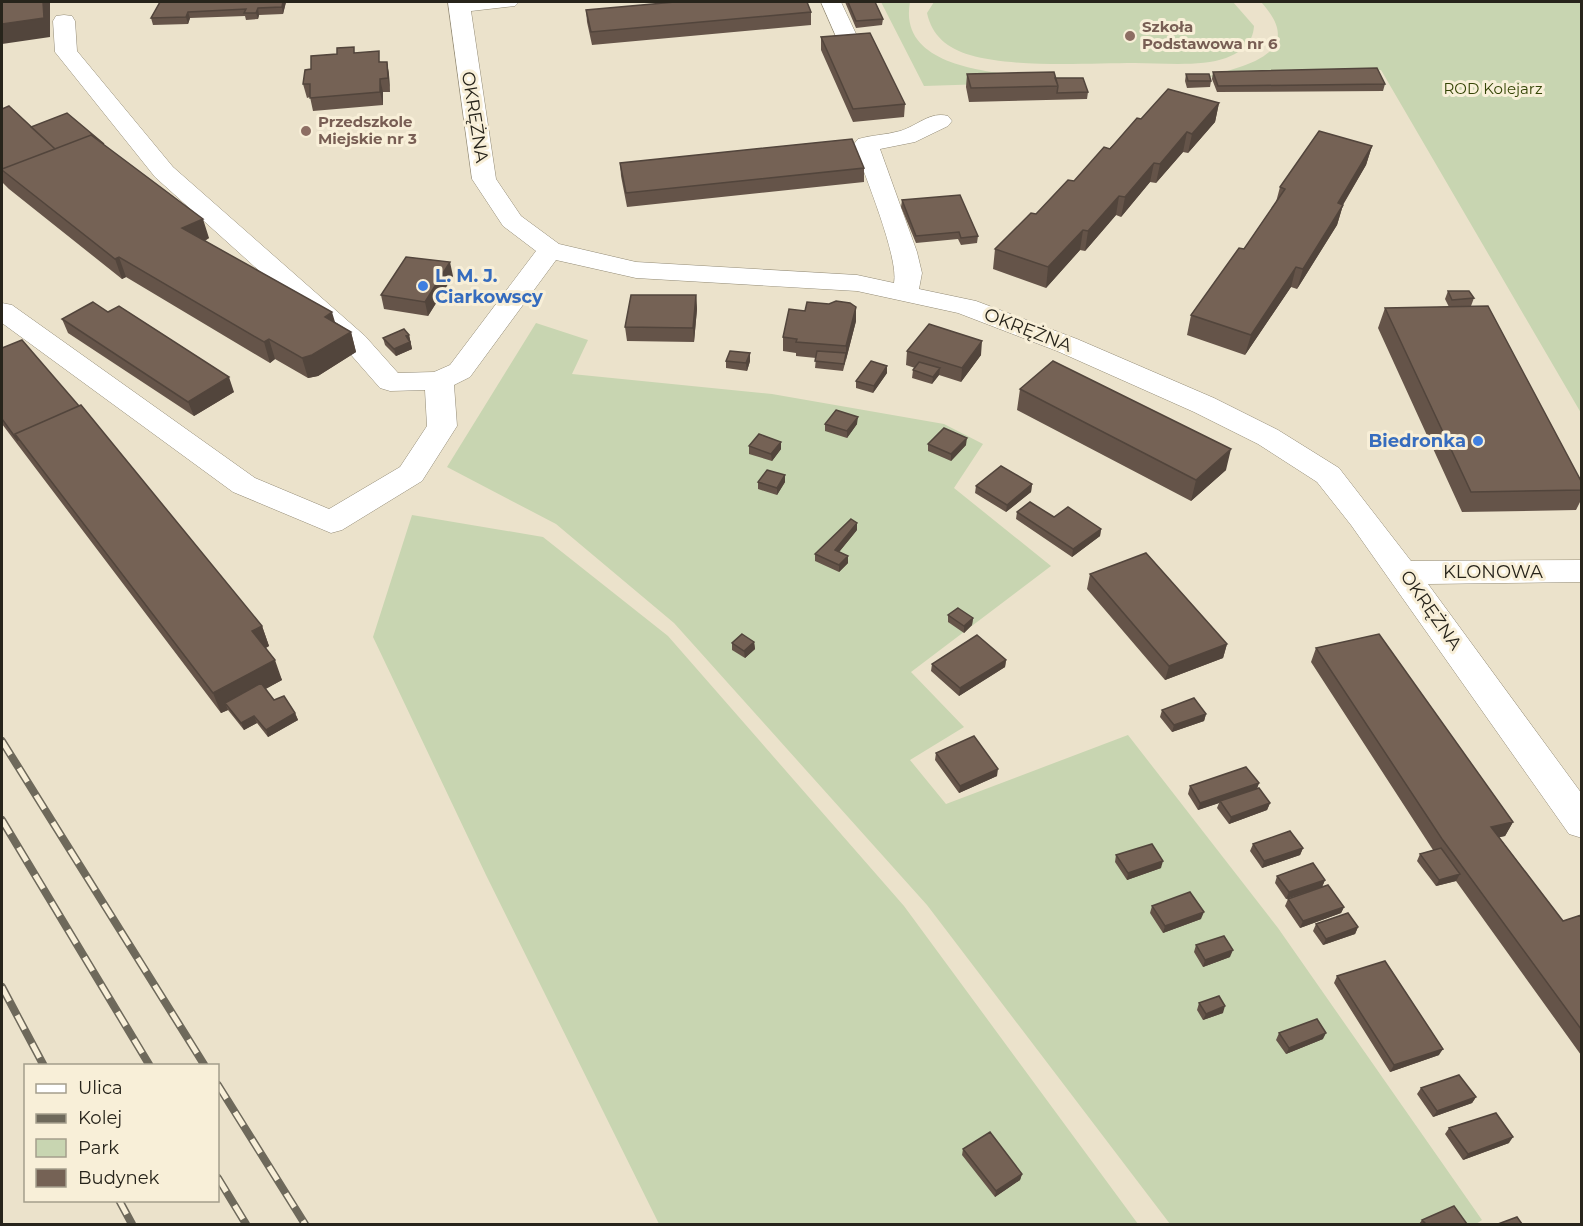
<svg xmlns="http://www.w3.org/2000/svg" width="1583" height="1226" font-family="Montserrat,sans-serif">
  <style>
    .green { fill: #c8d5b1 }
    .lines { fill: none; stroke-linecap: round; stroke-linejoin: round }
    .minor-casing { stroke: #938b76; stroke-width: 1 }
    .minor { fill: #fff; fill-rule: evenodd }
    .rail-casing { stroke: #6e695b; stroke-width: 8 }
    .rail { stroke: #f8efd8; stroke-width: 5; stroke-dasharray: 16; stroke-linecap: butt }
    .wall { fill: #655449 }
    .shaded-wall { fill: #52453c }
    .building { fill: #756255; stroke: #52453c; stroke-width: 1.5 }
    .education-dot { fill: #8d6e63; stroke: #f8efd8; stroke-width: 2 }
    .shop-dot { fill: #3f7fe0; stroke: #f8efd8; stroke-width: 2 }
    .labels { text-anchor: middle; stroke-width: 6; stroke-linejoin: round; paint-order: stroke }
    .far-education-label { font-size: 15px; font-weight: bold; fill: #785e54; stroke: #f8efd8; text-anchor: start }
    .far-park-label { font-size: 15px; fill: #344405; stroke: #f8efd8 }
    .street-label { font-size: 18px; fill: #27241b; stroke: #f8efd8 }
    .shop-label { font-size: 18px; font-weight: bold; fill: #366cbe; stroke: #f8efd8; text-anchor: start }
  </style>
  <rect width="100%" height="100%" fill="#ebe2cb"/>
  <!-- green -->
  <path class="green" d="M881 2H910C899 60 972 70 1014 75L1017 83 924 86Z
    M934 2H1233L1254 26C1253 43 1242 52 1226 58 1201 67 1162 63 1135 63 1088 63 1013 68 970 55 947 48 932 36 927 13Z
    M1261 2H1581V413L1381 70 1206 77C1246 66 1308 53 1261 2Z
    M536 323 588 340 572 374 772 394 944 424 983 444 954 488 1051 566 911 672 964 727 910 760 946 804 1128 735 1278 928 1482 1220 1476 1224H1170L927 905 674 623 556 524 447 467Z
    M412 515 543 537 668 636 904 906 1138 1224H659L486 875 373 637Z"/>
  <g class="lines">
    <defs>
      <path id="minor" d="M448 2H519L515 6 471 11 496 179 521 216 559 244 636 262 857 275 894 283C899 257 864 174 854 144L858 139C871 135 886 135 900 131 917 126 930 111 948 116L952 121 948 126 915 142 880 149 917 252 922 273 919 289 976 301 1077 339 1214 398 1278 430 1339 468 1411 561 1582 560V582L1428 584 1582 794V838L1569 834 1351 525 1317 482 1258 444 1194 412 1057 351 958 313 857 291 636 278 556 260 470 377 454 385 457 426 422 481 342 530 331 533 233 492 2 323V303L12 305 255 478 329 509 400 467 427 426 425 390 390 391 380 388 345 348 155 177 55 52 53 21 56 16 64 15 72 16 75 21 77 51 173 167 365 336 398 373 434 372 450 365 536 251 503 226 472 179Z
        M821 2H841L857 36 854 41 846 43 838 41Z"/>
    </defs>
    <!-- minor casing -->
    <use href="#minor" class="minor-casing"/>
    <!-- minor -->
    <use href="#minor" class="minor"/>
    <defs>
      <path id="rail" d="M2 741 205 1066
        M2 820 150 1066
        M2 987 44 1066
        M218 1085 305 1224
        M218 1178 246 1224
        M119 1200 132 1224"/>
    </defs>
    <!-- rail casing -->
    <use href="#rail" class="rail-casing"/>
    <!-- rail -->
    <use href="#rail" class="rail"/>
  </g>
  <!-- wall -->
  <path class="wall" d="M160 2H286L283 14 259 15 258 19 246 20 245 16 190 18 188 24 153 25 151 18Z
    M845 2H875L883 19 882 25 856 28Z
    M586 10 811 12V25L592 45 587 22Z
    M821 37 905 104 904 117 853 122 821 50Z
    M355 53 381 62H387L389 75 390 92H383V105L313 111 310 97 307 98 303 84 311 69Z
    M1213 72 1385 84 1383 91 1217 92 1212 79Z
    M967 74 1055 78 1088 92 1087 99 969 102 966 87Z
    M1186 74 1211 81 1210 87 1187 88 1185 81Z
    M1219 103 1215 122 1188 153 1183 152 1156 183 1150 182 1121 217 1116 215 1085 251 1080 250 1046 288 993 269 995 249 1074 181 1141 119Z
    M2 109 31 127 104 145 209 238 205 241 351 332 356 352 318 376 308 378 275 359 270 363 126 277 122 279 9 189 2 182Z
    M1372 146 1366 165 1343 205 1337 225 1297 289 1291 287 1245 355 1187 335 1191 315 1244 249 1276 202 1280 187Z
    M620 163 864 168V182L627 207 621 176Z
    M902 200 978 236 977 243 961 245 958 239 916 243 901 207Z
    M453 276 428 316 384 309 381 295Z
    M1448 291 1474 298 1471 306 1451 307 1581 481V500L1576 510 1462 512 1378 328 1385 308 1449 307 1445 299Z
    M696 295 697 309 694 342 627 341 625 327Z
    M856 307V321L843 371 815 368 816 358 796 356V353L783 351V337L805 311Z
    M108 312 234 392 194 416 68 333 62 319Z
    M409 335 412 349 396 356 385 345 383 338Z
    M2 348 262 626 269 646 266 648 282 680 265 689 274 700 295 713 298 720 268 737 257 723 244 730 228 710 221 713 2 424Z
    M907 351 981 355 961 382 939 375 932 384 912 378 913 370 915 368 906 365Z
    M750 353V361L747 371 726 368V361Z
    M887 373 873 393 856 388V381Z
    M1020 389 1226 470 1191 501 1017 410Z
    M825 424H857L847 438 825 431Z
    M781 442V449L772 461 749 454V446Z
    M928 444 966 445 951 461 928 451Z
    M758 482H785L777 495 758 489Z
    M1032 484 1031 492 1006 512 975 493 976 486Z
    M1017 512 1054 517 1101 529 1100 536 1072 557 1016 519Z
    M857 530 839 552 848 556V563L839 572 815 561V554Z
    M1090 574 1227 644 1223 658 1165 680 1087 589Z
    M948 615 973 618 972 625 964 633 948 622Z
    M754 642 755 649 745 658 732 650V643Z
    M1316 648 1513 822 1505 836 1499 837 1563 921 1581 915V1055L1456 881 1436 886 1417 861 1420 854 1433 850 1311 662Z
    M1006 660 1005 667 959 696 931 671 932 664Z
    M1162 710 1206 714 1204 721 1172 732 1160 717Z
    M936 753 997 776 959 793 935 760Z
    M1259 783 1257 789 1270 803 1267 810 1229 824 1217 808 1219 803 1198 810 1188 794 1190 786Z
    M1253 844 1303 848 1300 855 1262 868 1250 851Z
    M1116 855 1161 868 1127 880 1115 862Z
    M1277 876 1325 880 1322 887 1286 899 1275 883Z
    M1288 899 1344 907 1341 913 1300 928 1285 906Z
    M1152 906 1201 919 1163 933 1150 913Z
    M1316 924 1358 927 1355 934 1323 945 1313 931Z
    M1196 945 1230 957 1203 967 1194 952Z
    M1337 976 1439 1055 1390 1072 1334 983Z
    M1199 1003 1223 1013 1203 1020 1197 1010Z
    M1279 1033 1323 1039 1286 1054 1276 1040Z
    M1421 1088 1476 1097 1472 1103 1433 1117 1417 1094Z
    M1449 1128 1509 1143 1463 1160 1445 1134Z
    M963 1149 1022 1174 1020 1180 995 1197 962 1155Z
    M1422 1220 1467 1224H1419Z"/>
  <!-- shaded-wall -->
  <path class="shaded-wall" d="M43 2H50V37L2 44V24Z
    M283 2H286L283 14 282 7Z
    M258 8 259 15 258 19 256 13Z
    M188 12 190 18 188 24 186 17Z
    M387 62 389 75 390 92 388 78Z
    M380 79 383 92V105L380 92Z
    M1219 103 1215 122 1188 153 1192 134Z
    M1187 132 1183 152 1156 183 1160 164Z
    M1372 146 1366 165 1339 211 1343 205 1337 225 1297 289 1303 269 1338 203Z
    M1154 163 1150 182 1121 217 1125 197Z
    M1119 196 1116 215 1085 251 1088 231Z
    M203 219 209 238 189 248 182 228Z
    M1083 230 1080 250 1046 288 1048 267Z
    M119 257 126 277 122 279 115 259Z
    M450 262 453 276 428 316 425 302Z
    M1296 267 1291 287 1245 355 1251 335Z
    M696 295 697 309 694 342 693 328Z
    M856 307V321L846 360V346Z
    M332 312 338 332 325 317Z
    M351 332 356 352 318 376 308 378 302 358Z
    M409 335 412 349 396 356 394 349 406 336Z
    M269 339 275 359 270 363 264 342Z
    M982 341 981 355 961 382 962 368Z
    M750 353V361L747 371 746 363Z
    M887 366V373L873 393 874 386Z
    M940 368 939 375 932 384 933 377Z
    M229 377 234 392 194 416 188 402Z
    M858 417 857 424 847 438V431Z
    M967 438 966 445 951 461V454Z
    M781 442V449L772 461 771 454Z
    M1231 449 1226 470 1191 501 1196 480Z
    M785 475V482L777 495V488Z
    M1032 484 1031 492 1006 512 1007 505Z
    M857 523V530L835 557V550Z
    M1101 529 1100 536 1072 557 1073 549Z
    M848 556V563L839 572V565Z
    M973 618 972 625 964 633V626Z
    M262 626 269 646 259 651 252 631Z
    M754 642 755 649 745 658 744 651Z
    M1227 644 1223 658 1165 680 1169 666Z
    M275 660 282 680 230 709 225 703 228 710 221 713 213 693Z
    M1006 660 1005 667 959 696 960 688Z
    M295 713 298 720 268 737 266 730Z
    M1206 714 1204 721 1172 732 1174 725Z
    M254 716 257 723 244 730 241 723Z
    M998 769 997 776 959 793 960 786Z
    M1259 783 1256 790 1220 801 1219 803 1198 810 1200 803Z
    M1270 803 1267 810 1229 824 1231 817Z
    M1513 822 1505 836 1483 841 1491 827Z
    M1303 848 1300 855 1262 868 1264 861Z
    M1163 861 1161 868 1127 880 1128 873Z
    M1460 874 1456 881 1436 886 1439 880Z
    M1325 880 1322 887 1286 899 1289 892Z
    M1344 907 1341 913 1300 928 1303 921Z
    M1204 912 1201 919 1163 933 1165 926Z
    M1358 927 1355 934 1323 945 1326 939Z
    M1233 950 1230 957 1203 967 1205 960Z
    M1225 1006 1223 1013 1203 1020 1206 1014Z
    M1326 1033 1323 1039 1286 1054 1289 1048Z
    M1443 1049 1439 1055 1390 1072 1394 1065Z
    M1476 1097 1472 1103 1433 1117 1437 1111Z
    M1513 1137 1509 1143 1463 1160 1468 1154Z
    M1022 1174 1020 1180 995 1197 996 1191Z"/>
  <!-- building -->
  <path class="building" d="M2 2H43L44 18 2 24Z
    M160 2H283L282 7 258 8 256 13H244L246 9 188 12 186 17 151 18Z
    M675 2H807L811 12 591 32 586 10Z
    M848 2H875L883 19 856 21Z
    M870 33 905 104 853 109 821 37Z
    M354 47V53L379 51V62H387L388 78 380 79V92L310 98V84H303L305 70 311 69V56L337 54V48Z
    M1377 68 1385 84 1218 86 1213 72Z
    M1054 72 1058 86 971 88 967 74Z
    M1186 74H1209L1211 81H1188Z
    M1055 78H1083L1088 92 1057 93 1058 86Z
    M1168 89 1219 103 1192 134 1187 132 1160 164 1154 163 1125 197 1119 196 1088 231 1083 230 1048 267 995 249 1031 213 1036 214 1068 180 1074 181 1104 147 1110 149 1137 118 1141 119Z
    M9 106 55 149 2 169V109Z
    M67 113 104 144 91 135 55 149 31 127Z
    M1319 131 1372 146 1338 203 1343 205 1303 269 1296 267 1251 335 1191 315 1239 248 1244 249 1285 189 1280 187Z
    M91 135 203 219 182 228 332 312 325 317 351 332 312 355 302 358 269 339 264 342 119 257 115 259 2 170V169Z
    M852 139 864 168 626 193 620 163Z
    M960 195 978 236 961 238 959 232 916 236 902 200Z
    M406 257 450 262 425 302 381 295Z
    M1448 291H1469L1474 298 1452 300Z
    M631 295H696L693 328 625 327Z
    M836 301 850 303 856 307 846 346 796 342 797 339 783 337 789 309 805 311 807 302 829 304Z
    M93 302 108 312 119 306 229 377 188 402 62 319Z
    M1488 306 1581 481V490L1471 492 1385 308Z
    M929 324 982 341 962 368 907 351Z
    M404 329 409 335 406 336 410 342 394 349 383 338Z
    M22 340 79 406 15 434 18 441 2 419V348Z
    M730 351 750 353 746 363 726 361Z
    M817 351 846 353 844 364 815 361Z
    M871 361 887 366 874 386 856 381Z
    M1053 361 1231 449 1196 480 1020 389Z
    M919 362 940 368 933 377 913 370Z
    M81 405 262 626 252 631 275 660 213 693 15 434Z
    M836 410 858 417 847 431 825 424Z
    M944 428 967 438 951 454 928 444Z
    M759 434 781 442 771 454 749 446Z
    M1001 466 1032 484 1007 505 976 486Z
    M767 470 785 475 777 488 758 482Z
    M1030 502 1054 517 1068 507 1101 529 1073 549 1017 512Z
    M851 519 857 523 835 550 848 556 839 565 815 554Z
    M1146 553 1227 644 1169 666 1090 574Z
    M958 608 973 618 964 626 948 615Z
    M742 634 754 642 744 651 732 643Z
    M1379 634 1513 822 1491 827 1563 921 1581 915V1029L1442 839 1316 648Z
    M977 635 1006 660 960 688 932 664Z
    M261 683 274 700 284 696 295 713 266 730 254 716 241 723 225 703Z
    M1194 698 1206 714 1174 725 1162 710Z
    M974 736 998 769 960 786 936 753Z
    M1246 767 1259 783 1200 803 1190 786Z
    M1259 788 1270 803 1231 817 1220 801Z
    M1290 831 1303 848 1264 861 1253 844Z
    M1152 844 1163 861 1128 873 1116 855Z
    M1441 848 1460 874 1439 880 1420 854Z
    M1313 863 1325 880 1289 892 1277 876Z
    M1328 885 1344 907 1303 921 1288 899Z
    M1190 892 1204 912 1165 926 1152 906Z
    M1348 913 1358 927 1326 939 1316 924Z
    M1224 936 1233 950 1205 960 1196 945Z
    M1385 961 1443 1049 1394 1065 1337 976Z
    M1219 996 1225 1006 1206 1014 1199 1003Z
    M1317 1019 1326 1033 1289 1048 1279 1033Z
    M1459 1075 1476 1097 1437 1111 1421 1088Z
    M1496 1113 1513 1137 1468 1154 1449 1128Z
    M990 1132 1022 1174 996 1191 963 1149Z
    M1454 1206 1467 1224H1426L1422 1220Z
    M1517 1217 1522 1224H1498Z"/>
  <!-- markers -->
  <g class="education-dot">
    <circle cx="1130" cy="36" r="6"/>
    <circle cx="306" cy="131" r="6"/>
  </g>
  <g class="shop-dot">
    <circle cx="423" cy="286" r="6"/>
    <circle cx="1478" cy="441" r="6"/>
  </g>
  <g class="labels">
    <!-- far-education labels -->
    <g class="far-education-label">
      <text x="1142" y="32">Szkoła<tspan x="1142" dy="17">Podstawowa nr 6</tspan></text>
      <text x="318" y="127">Przedszkole<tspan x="318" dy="17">Miejskie nr 3</tspan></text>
    </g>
    <!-- far-park labels -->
    <g class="far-park-label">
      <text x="1493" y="94">ROD Kolejarz</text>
    </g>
    <!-- street labels -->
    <g class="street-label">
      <text transform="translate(475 117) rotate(81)" y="6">OKRĘŻNA</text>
      <text transform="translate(1028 330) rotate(21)" y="6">OKRĘŻNA</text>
      <text x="1493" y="578">KLONOWA</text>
      <text transform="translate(1431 610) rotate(55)" y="6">OKRĘŻNA</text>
    </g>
    <!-- shop labels -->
    <g class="shop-label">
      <text x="435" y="282">L. M. J.<tspan x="435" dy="21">Ciarkowscy</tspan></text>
      <text x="1466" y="447" text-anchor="end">Biedronka</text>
    </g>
  </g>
  <!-- border -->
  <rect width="1583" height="1226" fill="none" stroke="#27241b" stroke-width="6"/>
  <!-- legend -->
  <rect x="24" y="1064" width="195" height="138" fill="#f8efd8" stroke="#a49e8c" stroke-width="1.5"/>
  <rect x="36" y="1084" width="30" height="9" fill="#ffffff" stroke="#a49e8c" stroke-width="1.5"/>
  <text x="78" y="1094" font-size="18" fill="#27241b">Ulica</text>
  <rect x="36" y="1114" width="30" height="9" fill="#6e695b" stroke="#a49e8c" stroke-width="1.5"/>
  <text x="78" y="1124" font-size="18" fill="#27241b">Kolej</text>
  <rect x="36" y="1139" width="30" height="18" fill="#c8d5b1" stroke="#a49e8c" stroke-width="1.5"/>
  <text x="78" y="1154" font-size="18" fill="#27241b">Park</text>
  <rect x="36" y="1169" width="30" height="18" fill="#756255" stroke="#a49e8c" stroke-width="1.5"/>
  <text x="78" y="1184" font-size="18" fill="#27241b">Budynek</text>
</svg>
